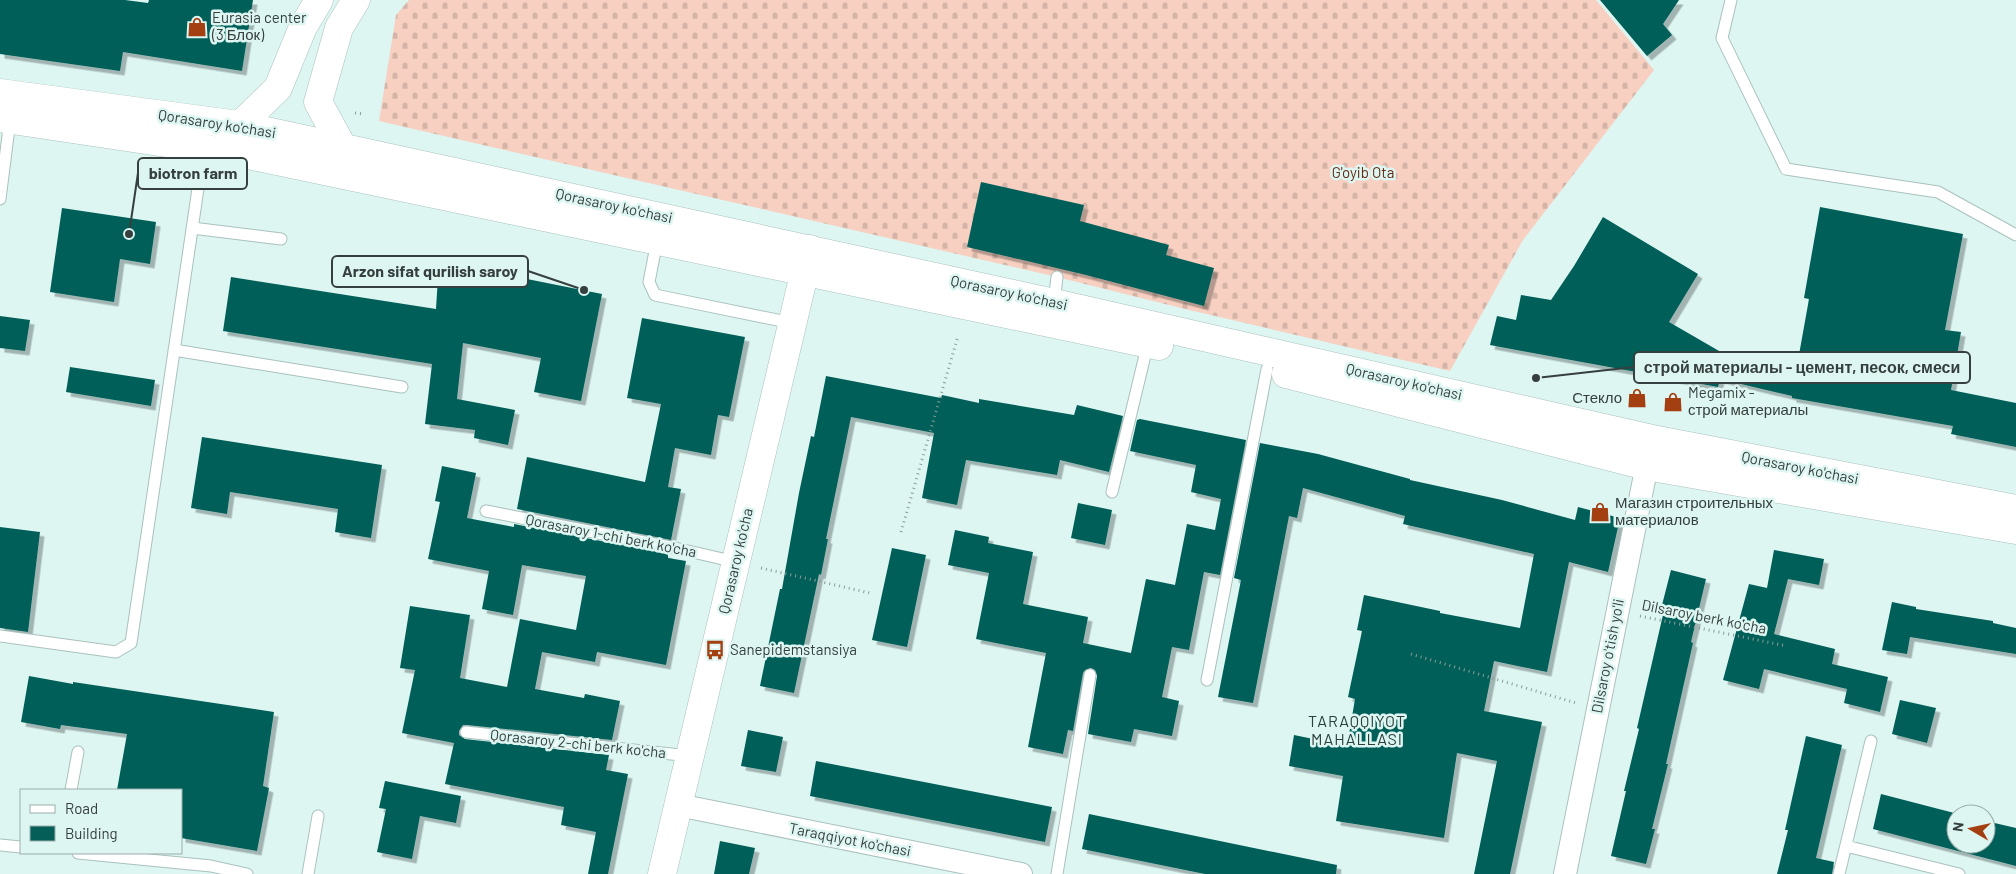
<svg xmlns="http://www.w3.org/2000/svg" width="2016" height="874" font-family="Barlow,sans-serif">
  <style>
    .cemetery { fill: url(#cemetery-stones) }
    .building { fill: #065e58; filter: url(#shadow) }
    .lines { fill: none; stroke-linecap: round; stroke-linejoin: round }
    .service-casing { stroke: #aac1be; stroke-width: 13 }
    .minor-casing { stroke: #aac1be; stroke-width: 24 }
    .tertiary-casing { stroke: #aac1be; stroke-width: 29 }
    .secondary-casing { stroke: #aac1be; stroke-width: 29 }
    .path { stroke: #8a9c99; stroke-width: 3; stroke-dasharray: 1 4; stroke-linecap: butt }
    .service { stroke: #fff; stroke-width: 11 }
    .minor { stroke: #fff; stroke-width: 22 }
    .tertiary { stroke: #fff; stroke-width: 28 }
    .secondary { stroke: #fff; stroke-width: 28 }
    .labels { text-anchor: middle; stroke-width: 5; stroke-linejoin: round; paint-order: stroke }
    .poi-label { font-size: 15px; fill: #353f3d; stroke: #ddf6f2; text-anchor: start }
    .street-label { font-size: 15px; fill: #353f3d; stroke: #ddf6f2 }
    .park-label { font-size: 15px; fill: #672c14; stroke: #ddf6f2 }
    .neighbourhood-label { font-size: 16px; letter-spacing: 1px; fill: #2a3f3c; stroke: #ddf6f2 }
    .leader { fill: none; stroke: #353f3d; stroke-width: 2 }
    .callout-dot { fill: #353f3d; stroke: #ddf6f2; stroke-width: 2 }
    .callout { fill: #ddf6f2; stroke: #353f3d; stroke-width: 2 }
    .callout-label { font-size: 16px; text-anchor: middle; font-weight: bold; fill: #353f3d }
  </style>
  <defs>
    <pattern id="cemetery-stones" width="16" height="16" patternUnits="userSpaceOnUse" patternTransform="scale(1.25)"><rect width="16" height="16" fill="#f7d0c1"/><path d="M2 7V4a2 2 0 0 1 4 0v3zM10 15v-3a2 2 0 0 1 4 0v3z" fill="#d4b4a7"/></pattern>
    <filter id="shadow"><feDropShadow dx="4.5" dy="4.5" stdDeviation="0" flood-color="#0004"/></filter>
  </defs>
  <rect width="100%" height="100%" fill="#ddf6f2"/>
  <!-- cemetery -->
  <path class="cemetery" d="M409 0H1596L1654 70 1523 240 1450 371 1185 309 1057 277 379 121 396 15Z"/>
  <!-- building -->
  <path class="building" d="M0 0H125L148 3 149 0H253L242 71 123 52 120 71 0 54Z
    M1600 0H1679L1663 24 1672 35 1647 56Z
    M981 182 1084 205 1080 221 1169 245 1166 255 1214 268 1204 306 1086 275 967 247Z
    M1820 207 1963 234 1945 330 1961 332 1951 390 2016 403V447L1951 434 1953 426 1792 398V396L1720 379 1718 387 1490 345 1497 316 1516 320 1521 295 1551 300 1574 266 1603 217 1698 274 1669 322 1726 355 1725 360 1795 377 1809 299 1804 298Z
    M62 208 156 222 150 264 120 259 114 302 50 292Z
    M439 261 478 263 477 269 602 294 581 401 534 392 541 358 463 343 457 399 515 410 508 445 474 438 475 430 425 424 432 364 223 331 231 277 436 309Z
    M0 316 30 320 25 351 0 348Z
    M642 318 745 337 729 417 718 415 711 455 675 448 668 487 681 489 671 540 517 509 527 457 645 482 661 404 627 398Z
    M70 367 155 380 151 406 66 392Z
    M826 376 941 398 942 395 979 403V399L1074 415 1077 405 1123 416 1109 472 1060 460 1057 475 966 460 957 505 922 498 934 433 851 417 826 539H828L821 575 819 574 794 693 760 686 780 589H782L799 493 811 436 814 437Z
    M1140 419 1246 440 1220 575 1204 572 1189 650 1172 647 1162 697 1179 701 1172 736 1134 729 1131 742 1088 734 1097 676 1095 670 1091 668 1085 670 1083 673 1073 731 1068 730 1063 754 1028 747 1046 653 976 639 989 573 948 565 955 530 989 537 988 543 1033 552 1023 604 1088 617 1083 643 1131 653 1146 579 1175 585 1187 524 1215 530 1221 499 1191 492 1196 465 1130 451 1137 420Z
    M202 437 382 465 371 538 335 532 338 509 230 492 227 514 191 508Z
    M1260 443 1318 454 1410 479V480L1502 500 1575 520 1578 507 1620 518 1608 572 1569 562 1547 672 1494 661 1484 711 1542 722 1510 874H1474L1497 761 1457 753 1444 838 1336 821 1343 776 1289 766 1294 735 1347 746 1355 699 1348 697 1362 631 1357 630 1364 595 1440 611V613L1520 628 1534 554 1403 524 1405 516 1303 488 1297 518 1289 516 1253 703 1218 697 1241 580 1234 578Z
    M442 466 476 473 467 518 514 527V524L668 554V558L686 561 666 665 597 652 595 662 542 652 535 689 584 698 585 694 620 701 612 740 467 725H463L459 731V735L465 739 609 755 606 770 628 774 608 874H588L596 832 561 825 564 807 445 784 454 743 402 733 415 670 400 668 410 606 470 615 460 678 507 687 520 619 576 630 586 576 522 565 513 615 482 609 489 571 428 559 440 502 435 501Z
    M1078 503 1112 510 1105 545 1071 538Z
    M0 527 40 532 28 632 0 628Z
    M892 548 926 555 907 647 872 640Z
    M1774 550 1824 559 1819 585 1788 579 1774 634 1835 649 1832 664 1888 677 1880 712 1844 703 1847 689 1764 669 1759 689 1723 680 1749 584 1767 588Z
    M1671 570 1706 579 1691 642 1693 643 1666 764H1668L1652 829H1655L1646 864 1611 856 1626 791H1624L1639 729 1637 728 1665 606 1662 605Z
    M1892 602 1916 607V609L1993 621V623L2016 628V654L1910 637 1907 654 1882 650Z
    M29 676 73 684V682L274 712 263 786 269 788 257 851 181 838V790H117L127 734 61 725 60 729 21 722Z
    M1900 700 1936 708 1927 743 1892 734Z
    M748 730 783 737 776 772 741 766Z
    M1806 736 1842 745 1816 858 1834 862 1832 874H1777L1788 830H1785Z
    M816 761 1052 807 1045 842 810 796Z
    M385 781 461 796 456 823 420 816 412 859 377 852 386 809 379 808Z
    M1881 794 1958 814H1956V844H1986V821L2016 828V866L1873 829Z
    M1089 814 1337 865 1336 874H1205L1082 849Z
    M720 841 755 848 749 874H714Z"/>
  <g class="lines">
    <defs>
      <path id="service" d="M1731 0 1722 38 1786 169 1938 192 2016 235
        M0 199 10 120
        M192 228 281 239
        M657 241 649 282 655 295 792 323
        M1054 303 1057 277
        M174 350 402 387
        M1112 492 1148 343
        M486 511 675 548 736 562
        M0 636 116 652 131 643 204 148
        M1207 680 1267 369
        M466 732 690 756
        M71 790 78 752
        M0 845 21 847
        M1846 846 1959 874
        M78 853 211 866 247 874
        M308 874 318 816
        M1057 874 1090 675
        M1839 874 1871 741"/>
      <path id="minor" d="M678 805 1021 874
        M1565 874 1650 450"/>
      <path id="tertiary" d="M662 874 810 249"/>
      <path id="secondary" d="M0 93 239 125 1054 303 1652 439 2016 509
        M0 118 253 156 1159 346
        M229 136 278 88 303 27 319 0
        M343 148 318 102 339 28 356 0
        M1286 374 1646 466 2016 530"/>
    </defs>
    <!-- service casing -->
    <use href="#service" class="service-casing"/>
    <!-- minor casing -->
    <use href="#minor" class="minor-casing"/>
    <!-- tertiary casing -->
    <use href="#tertiary" class="tertiary-casing"/>
    <!-- secondary casing -->
    <use href="#secondary" class="secondary-casing"/>
    <!-- path -->
    <path class="path" d="M355 113 364 114
      M901 532 958 336
      M761 568 870 593
      M1640 616 1787 646
      M1411 654 1576 703"/>
    <!-- service -->
    <use href="#service" class="service"/>
    <!-- minor -->
    <use href="#minor" class="minor"/>
    <!-- tertiary -->
    <use href="#tertiary" class="tertiary"/>
    <!-- secondary -->
    <use href="#secondary" class="secondary"/>
  </g>
  <!-- icons -->
  <defs>
    <symbol id="shop-bare" viewBox="-9 -9 18 18"><path d="M-5-2.5h2.3a2.7 3.5 0 0 1 5.4 0H5L5.5 6h-11ZM-1.5-2.5h3a1.5 2.3 0 0 0-3 0Z" fill="#a33f10" stroke="#ddf6f2" stroke-width="2.5" paint-order="stroke"/></symbol>
    <symbol id="bus-bare" viewBox="-9 -9 18 18"><path d="M-5-6H5V4H4V6H2V4H-2V6H-4V4H-5ZM-3.5-4V0h7V-4ZM-3.5 1.2v1.5H-2V1.2ZM2 1.2v1.5H3.5V1.2Z" fill="#a33f10" stroke="#ddf6f2" stroke-width="2.5" paint-order="stroke"/></symbol>
  </defs>
  <g fill-rule="evenodd">
    <use href="#shop-bare" x="183" y="13" width="28" height="28"/>
    <use href="#shop-bare" x="1623" y="384" width="28" height="28"/>
    <use href="#shop-bare" x="1659" y="388" width="28" height="28"/>
    <use href="#shop-bare" x="1586" y="498" width="28" height="28"/>
    <use href="#bus-bare" x="701" y="636" width="28" height="28"/>
  </g>
  <g class="labels">
    <!-- poi labels -->
    <g class="poi-label">
      <text x="212" y="23">Eurasia center<tspan x="212" dy="17">(3 Блок)</tspan></text>
      <text x="1688" y="398">Megamix -<tspan x="1688" dy="17">строй материалы</tspan></text>
      <text x="1622" y="403" text-anchor="end">Стекло</text>
      <text x="1615" y="508">Магазин строительных<tspan x="1615" dy="17">материалов</tspan></text>
      <text x="730" y="655">Sanepidemstansiya</text>
    </g>
    <!-- street labels -->
    <g class="street-label">
      <text transform="translate(217 124) rotate(9)" y="5">Qorasaroy ko'chasi</text>
      <text transform="translate(614 206) rotate(12)" y="5">Qorasaroy ko'chasi</text>
      <text transform="translate(1009 293) rotate(12)" y="5">Qorasaroy ko'chasi</text>
      <text transform="translate(1404 382) rotate(13)" y="5">Qorasaroy ko'chasi</text>
      <text transform="translate(1800 468) rotate(11)" y="5">Qorasaroy ko'chasi</text>
      <text transform="translate(611 536) rotate(11)" y="5">Qorasaroy 1-chi berk ko'cha</text>
      <text transform="translate(736 561) rotate(-77)" y="5">Qorasaroy ko'cha</text>
      <text transform="translate(1704 617) rotate(11)" y="5">Dilsaroy berk ko'cha</text>
      <text transform="translate(1608 656) rotate(-79)" y="5">Dilsaroy o'tish yo'li</text>
      <text transform="translate(578 744) rotate(6)" y="5">Qorasaroy 2-chi berk ko'cha</text>
      <text transform="translate(850 840) rotate(11)" y="5">Taraqqiyot ko'chasi</text>
    </g>
    <!-- park labels -->
    <g class="park-label">
      <text x="1363" y="178">G'oyib Ota</text>
    </g>
    <!-- neighbourhood labels -->
    <g class="neighbourhood-label">
      <text x="1357" y="727">TARAQQIYOT<tspan x="1357" dy="18">MAHALLASI</tspan></text>
    </g>
  </g>
  <!-- callouts -->
  <path class="leader" d="M129 234L138 173M584 290L528 271M1536 378L1634 367"/>
  <g class="callout-dot">
    <circle cx="129" cy="234" r="5"/>
    <circle cx="584" cy="290" r="5"/>
    <circle cx="1536" cy="378" r="5"/>
  </g>
  <g class="callout">
    <rect x="138" y="158" width="109" height="31" rx="5"/>
    <rect x="332" y="256" width="196" height="31" rx="5"/>
    <rect x="1634" y="352" width="336" height="31" rx="5"/>
  </g>
  <g class="callout-label">
    <text x="193" y="179">biotron farm</text>
    <text x="430" y="277">Arzon sifat qurilish saroy</text>
    <text x="1802" y="373">строй материалы - цемент, песок, смеси</text>
  </g>
  <!-- legend -->
  <rect x="20" y="789" width="162" height="65" fill="#ddf6f2" stroke="#9aadaa"/>
  <rect x="30" y="805" width="25" height="8" fill="#ffffff" stroke="#9aadaa"/>
  <text x="65" y="814" font-size="15" fill="#353f3d">Road</text>
  <rect x="30" y="826" width="25" height="15" fill="#065e58" stroke="#9aadaa"/>
  <text x="65" y="839" font-size="15" fill="#353f3d">Building</text>
  <!-- north arrow -->
  <g transform="translate(1971 829) rotate(279)"><circle r="24" fill="#ddf6f2" stroke="#9aadaa"/>
  <path d="M0-4L9 19L0 12L-9 19Z" fill="#a33f10"/>
  <text y="-8" font-size="14" font-weight="bold" text-anchor="middle" fill="#353f3d">N</text>
  </g>
</svg>
